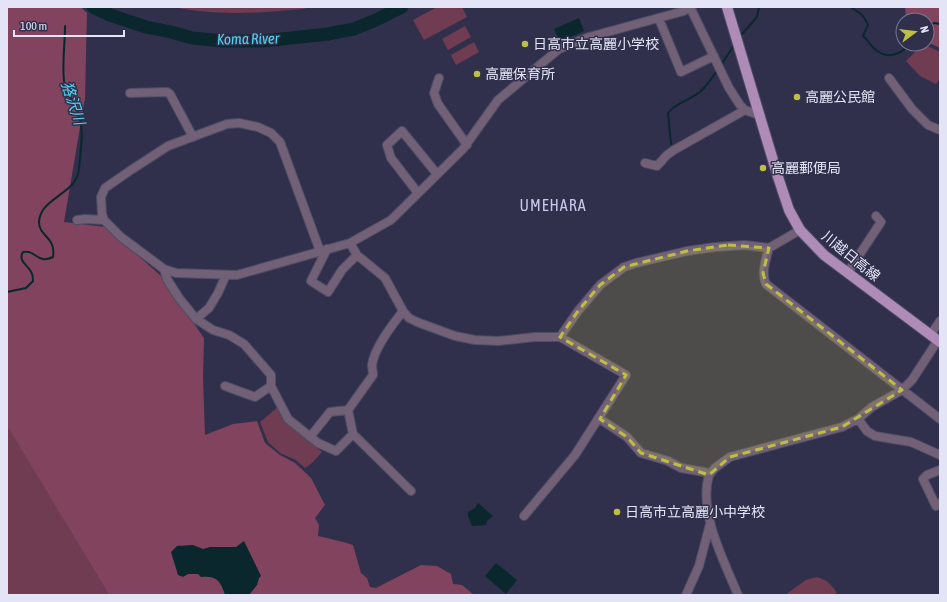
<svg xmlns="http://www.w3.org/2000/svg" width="947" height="602" font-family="'Asap Condensed','Noto Sans JP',sans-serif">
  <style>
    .green { fill: #703c51 }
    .forest { fill: #81435d }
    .water { fill: #0a272e }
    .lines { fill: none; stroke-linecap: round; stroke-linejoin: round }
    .stream { stroke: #0a272e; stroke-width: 2 }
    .river { stroke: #0a272e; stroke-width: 13 }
    .minor-casing { stroke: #4d4d67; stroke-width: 10 }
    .major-casing { stroke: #4d4d67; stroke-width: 12 }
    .minor { stroke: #726076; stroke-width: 8 }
    .major { stroke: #af8bb8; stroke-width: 10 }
    .marked { fill: #bcbf44; fill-opacity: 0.2; stroke: #bcbf44; stroke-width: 3; stroke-dasharray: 8 5; stroke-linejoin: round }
    .poi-dot { fill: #bcbf44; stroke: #31304c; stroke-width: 1.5 }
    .labels { text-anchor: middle; stroke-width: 3; stroke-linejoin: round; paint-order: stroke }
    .poi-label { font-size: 14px; fill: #e3e4f6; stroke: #31304c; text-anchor: start }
    .street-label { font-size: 14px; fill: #e3e4f6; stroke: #31304c }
    .water-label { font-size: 15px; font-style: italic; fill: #51d5f2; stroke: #31304c }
    .quarter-label { font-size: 16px; letter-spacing: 1px; fill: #c8c8eb; stroke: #31304c }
  </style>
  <rect width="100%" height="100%" fill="#31304c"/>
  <!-- green -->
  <path class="green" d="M174 7H310L303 9C260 13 216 16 174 7Z
    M437 7H462L467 17 424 40 413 20Z
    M465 26 471 37 448 50 442 39Z
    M474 42 479 52 456 65 451 55Z
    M923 44 940 52V79L936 84 920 76 906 61Z
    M278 407 291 426 322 452 312 463 305 468 296 460 280 453 268 442 260 422Z
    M9 428 109 595H7V429Z
    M817 577C827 580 831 584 837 593L831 595H785L806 580Z"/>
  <!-- forest -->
  <path class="forest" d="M7 7H81L87 13 85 98 64 222 106 227 161 276 204 338 203 377 205 435 233 424 257 421 265 443 280 455 295 463 311 478 325 505 315 518 319 525 318 536C330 539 341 541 353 545L361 573 367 578 370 587 376 588 421 565 437 566 451 574 453 584 462 585 474 595H109L9 429H7Z
    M905 7H940V48L927 42V20H908L906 18Z"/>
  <!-- water -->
  <path class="water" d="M579 18 584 31 560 42 554 29Z
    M478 503 493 516 487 521 486 525 472 526 468 516V512L475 508Z
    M244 541 261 576 259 578 257 585 249 595H225C221 581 216 575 201 577L198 574H188L183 577 178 575 171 552 177 546 193 545 203 549 210 547H236Z
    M496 563 517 580 506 594 485 576Z"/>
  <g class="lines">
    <!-- stream -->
    <path class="stream" d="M850 7C859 12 864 15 868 25L863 36C869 41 871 47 876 50 888 60 901 54 910 44
      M107 20 110 15
      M927 27 934 23 940 24
      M742 34 757 17 759 7
      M722 68 723 62 734 45
      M671 144 668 113C676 102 692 100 702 90 708 84 712 77 718 70
      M7 292 26 288 33 281C33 280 33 276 32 274 30 266 17 262 23 252 36 249 37 265 53 257 56 236 39 237 39 222 40 199 72 195 78 174 80 169 79 164 80 159 82 140 84 123 75 105 71 98 65 90 64 81 62 64 65 44 65 26"/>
    <!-- river -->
    <path class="river" d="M93 7 110 15 146 27 171 32 192 38 224 41H263L328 34 354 29 376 20 402 7"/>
    <defs>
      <path id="minor" d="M690 7 729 88 740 105 745 110 759 115
        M659 19 681 72 714 56
        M439 78 434 93 438 104 467 145
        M889 78 912 109 928 125 940 130
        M130 93 167 92 170 94 193 137
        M645 163 657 166 667 155 674 150 745 110
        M418 193 391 158 387 145 402 131 437 174
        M77 220 85 219 104 220
        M350 243 357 255 385 278 403 311 409 318 417 322 455 336 475 340 498 341 535 337H560L626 375 575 455 524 516
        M769 248C766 259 761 273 766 284L940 419
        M327 249 311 281 328 292 342 270 357 255
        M320 251 280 142 271 133 258 127 239 123 227 124 168 146 131 170 105 188 101 197 102 214 104 220 121 237 164 269 176 273 237 275 350 243 391 220 463 149 498 100 559 49 589 37 684 11 689 7
        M164 269 167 279 179 298 196 319 213 330 229 335 244 344 271 375V386L288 419 318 443 336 451 353 434
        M848 272 881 222 876 216
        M403 311C393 324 374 348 372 365 372 368 373 372 373 375L348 410 353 434 411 491
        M196 319 209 308 218 293 226 275
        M931 334 940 321
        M560 337 578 311 600 285 624 267 636 263 687 251 715 247 745 245 769 248 800 230
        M225 386 255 397 271 386
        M600 419 627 437 641 453 668 461 681 468 704 472 709 475C698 512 724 561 738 595
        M858 419 867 431 875 436 911 442 940 455
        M310 437 330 412 348 410
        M940 470 927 475 923 479 936 506 940 503
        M709 475 715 468 730 457 842 427 858 419 872 407 902 390 912 380 938 340
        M686 595 699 566 710 524"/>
      <path id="major" d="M727 7 778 177 789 210 800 230 824 255 940 342"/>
    </defs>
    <!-- minor casing -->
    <use href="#minor" class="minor-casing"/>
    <!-- major casing -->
    <use href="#major" class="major-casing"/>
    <!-- minor -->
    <use href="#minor" class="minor"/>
    <!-- major -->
    <use href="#major" class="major"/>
  </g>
  <!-- marked area -->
  <path class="marked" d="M728 245 769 248 763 273 766 284 902 390 842 427 730 457 709 475 641 453 627 437 600 419 626 375 560 337 578 311 600 285 624 267 687 251Z"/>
  <!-- markers -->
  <g class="poi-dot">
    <circle cx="525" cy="44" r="4"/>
    <circle cx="477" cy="74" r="4"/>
    <circle cx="797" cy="97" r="4"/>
    <circle cx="763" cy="168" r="4"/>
    <circle cx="617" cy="512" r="4"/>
  </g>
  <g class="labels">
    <!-- poi labels -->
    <g class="poi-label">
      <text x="533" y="49">日高市立高麗小学校</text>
      <text x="485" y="79">高麗保育所</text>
      <text x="805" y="102">高麗公民館</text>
      <text x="771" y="173">高麗郵便局</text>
      <text x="625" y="517">日高市立高麗小中学校</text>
    </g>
    <!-- street labels -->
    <g class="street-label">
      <text transform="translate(851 256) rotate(39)" y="5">川越日高線</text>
    </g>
    <!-- water labels -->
    <g class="water-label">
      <text transform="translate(248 39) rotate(-1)" y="5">Koma River</text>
      <text transform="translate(73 103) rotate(72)" y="5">狢沢川</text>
    </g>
    <!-- quarter labels -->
    <g class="quarter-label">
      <text x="553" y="211">UMEHARA</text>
    </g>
  </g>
  <!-- border -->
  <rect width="947" height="602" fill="none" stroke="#e3e4f6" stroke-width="16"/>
  <!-- north arrow -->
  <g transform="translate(915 32) rotate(75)"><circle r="19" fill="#31304c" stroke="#787890"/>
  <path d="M0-3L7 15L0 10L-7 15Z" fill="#bcbf44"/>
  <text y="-6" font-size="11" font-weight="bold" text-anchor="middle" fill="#e3e4f6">N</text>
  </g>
  <!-- scale -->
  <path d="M14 30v6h110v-6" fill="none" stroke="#e3e4f6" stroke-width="2"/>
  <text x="20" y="30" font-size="12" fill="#e3e4f6" stroke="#31304c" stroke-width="3" paint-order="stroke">100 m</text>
</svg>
